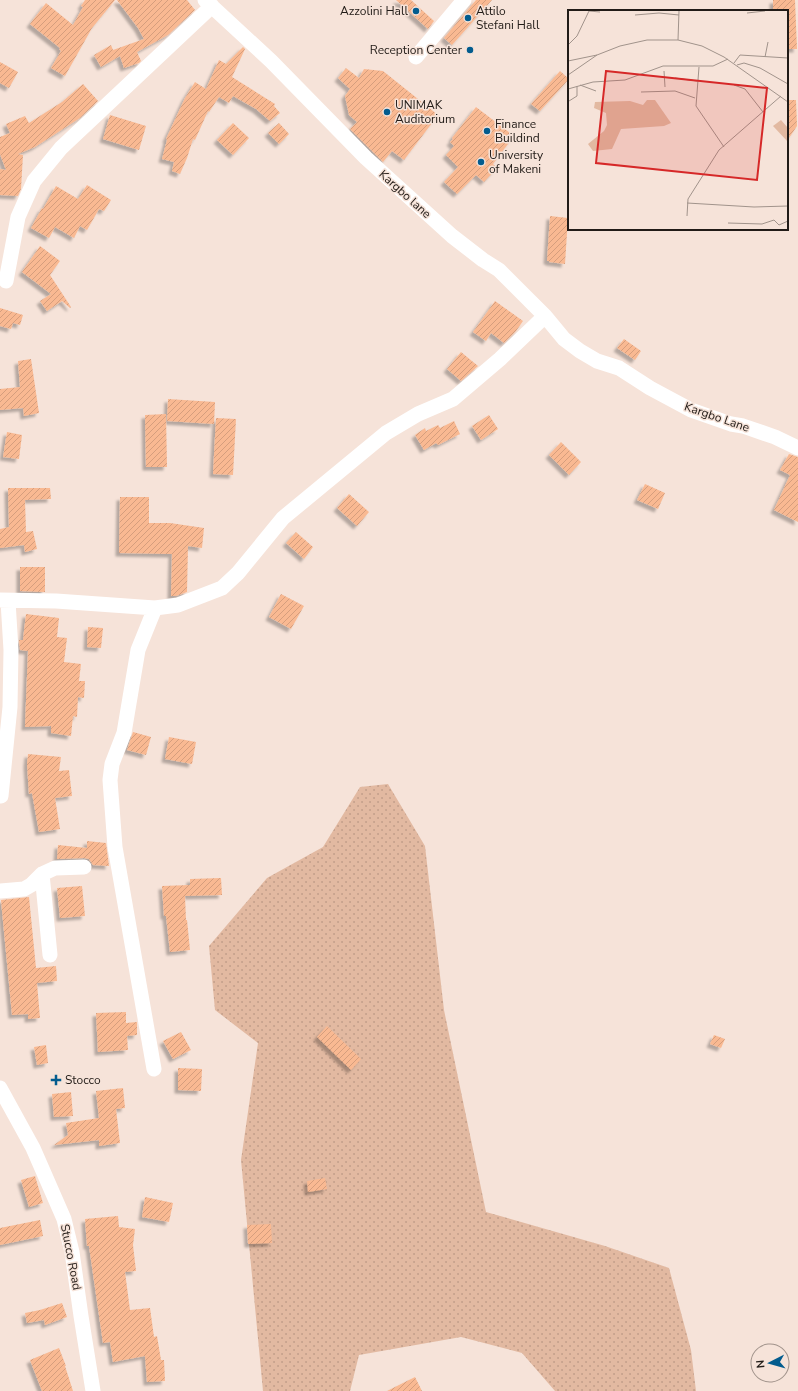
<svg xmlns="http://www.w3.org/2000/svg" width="798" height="1391" font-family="'Nunito Sans',sans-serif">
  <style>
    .grass { fill: url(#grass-dots) }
    .building { fill: url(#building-hatch); filter: url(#shadow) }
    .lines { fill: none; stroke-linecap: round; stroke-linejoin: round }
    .minor { stroke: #fff; stroke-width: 15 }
    .poi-dot { fill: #035c8e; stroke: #f6e3d9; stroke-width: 1.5 }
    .labels { text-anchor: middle; stroke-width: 3; stroke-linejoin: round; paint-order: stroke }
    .poi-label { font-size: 12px; fill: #211b17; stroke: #f6e3d9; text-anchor: start }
    .street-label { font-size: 12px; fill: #211b17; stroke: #f6e3d9 }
    .inset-road { fill: none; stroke: #a1938b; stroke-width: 1 }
    .view { fill: #d62828; fill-opacity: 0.15; stroke: #d62828; stroke-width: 2 }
    .inset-edge { fill: none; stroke: #211b17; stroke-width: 2 }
  </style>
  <defs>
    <pattern id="grass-dots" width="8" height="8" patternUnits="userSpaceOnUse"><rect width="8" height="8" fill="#e2b9a1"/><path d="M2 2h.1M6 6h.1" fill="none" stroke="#c29e8a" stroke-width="1.8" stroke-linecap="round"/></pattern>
    <pattern id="building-hatch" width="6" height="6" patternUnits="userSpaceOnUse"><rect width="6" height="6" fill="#f9b992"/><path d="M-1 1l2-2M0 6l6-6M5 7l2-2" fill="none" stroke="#d59e7d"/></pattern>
    <filter id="shadow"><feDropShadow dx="-3.5" dy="3.5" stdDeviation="1" flood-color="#0004"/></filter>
  </defs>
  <rect width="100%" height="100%" fill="#f6e3d9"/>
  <!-- grass -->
  <path class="grass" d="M388 784 425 846 444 1010 486 1212 605 1246 669 1268 691 1350 696 1391H555L522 1353 461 1337 359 1355 350 1391H263L241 1160 258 1043 215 1010 209 946 267 878 323 847 360 787Z"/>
  <!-- building -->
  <path class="building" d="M85 0H115L92 28 65 76 51 68 61 51 59 49 60 48 30 24 46 3 73 25 83 7 81 6Z
    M117 0H187L195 10 168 35 137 52 141 61 139 63 124 68 120 56 101 67 94 55 111 45 113 50 144 39 138 28Z
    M396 0H411L434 21 428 29Z
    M476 0H492L452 45 444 38Z
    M773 0H795L797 49H787V11H773Z
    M243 47 245 49 232 77 275 104 274 106 280 113 270 121 256 109 233 96 229 103 219 97 209 112 208 111 195 140 193 139 187 158 180 174 172 171 174 162 162 159 167 140 166 139 185 98 195 82 206 89 219 60 226 64Z
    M0 62 18 72 9 88 0 83Z
    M346 68 359 78 364 69 383 71 438 115 404 160 392 151 383 162 350 129 357 122 349 115 345 96 350 89 338 78Z
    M560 71 569 79 540 111 531 104Z
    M83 84 98 101 80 118 35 147 18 154 23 155 21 189 18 196 0 195V169L6 170 0 154V137L10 133 6 124 25 116 29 123 62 102Z
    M787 100H796L797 126 787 141Z
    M476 107 514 136 493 164 497 168 484 182 476 175 457 194 444 182 458 167 446 155 454 146 450 142 453 139 452 138Z
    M110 115 146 126 139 150 103 139Z
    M233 123 249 138 233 155 217 140Z
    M279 123 289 134 279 144 268 133Z
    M87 185 111 200 104 211 99 209 87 230 80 226 74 238 55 227 49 238 31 228 42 208 43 209 56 186 78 199Z
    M550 216 568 218 565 264 549 262V261H547Z
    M40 246 60 261 50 275 71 307 70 308 62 301 47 311 40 301 51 294 22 272Z
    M495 301 523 321 516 331 504 343 491 333 486 341 473 332Z
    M0 308 23 315 20 325 13 323 11 329 0 326Z
    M624 339 641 351 635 360 617 348Z
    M461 352 478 366 461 381 447 369Z
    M31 359 39 413 24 416 23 408 0 410V389L20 387 18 361Z
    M168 399 215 402 214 424 167 421Z
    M166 414 167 467H146L145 415Z
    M489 415 498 429 481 440 472 426Z
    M216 418 236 419 233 475 213 474Z
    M454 421 460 434 438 445 436 443 424 450 415 435 425 428 426 431 438 425 440 428Z
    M7 432 22 435 19 459 3 457Z
    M561 442 581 462 569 475 549 455Z
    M789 454 798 457V522L774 510 790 475 780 470Z
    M645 484 665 493 658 509 637 500Z
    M8 488H50L51 499 25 500 26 532 33 531 37 549 25 552 24 545 0 548V529L9 527Z
    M349 494 369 512 357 526 337 508Z
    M120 497H149V523H170L204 528 202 548 188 546 187 592 176 596H171L172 554 119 553Z
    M296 532 313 547 304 559 286 543Z
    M20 567H45V592L20 591Z
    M281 594 304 606 291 629 269 617Z
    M26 614 59 618 57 637 67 638 64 662 81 664 79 681H85L84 698 78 697 77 717 73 716 71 736 51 733V726L25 727 28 651 20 650 19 640H23Z
    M88 627 103 628 101 648 87 647Z
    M133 732 151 737 146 755 127 750Z
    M169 737 196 742 192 764 165 759Z
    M28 754 61 757 59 771 69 770 72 796 55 798 60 829 39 832 32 793 29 794 27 764Z
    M87 841 106 843 109 866 93 865 89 859 84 858 57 859 58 845 87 848Z
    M221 878 222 895 185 896 186 920H187L190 950 170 952 166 916H164L162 886 190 885V879Z
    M82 886 85 916 60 918 57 888Z
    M29 897 36 968 56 966 57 981 37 983 40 1018 28 1019V1014L12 1015 1 900Z
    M126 1012V1023L137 1022V1035L127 1036 128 1050 98 1052 96 1013Z
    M327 1026 361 1059 351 1070 317 1037Z
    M181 1032 191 1050 173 1059 163 1041Z
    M714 1035 725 1039 721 1048 710 1044Z
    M46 1045 48 1063 37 1065 34 1047Z
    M178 1068 202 1069 201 1091 178 1090Z
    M123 1088 125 1108 116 1109 120 1143 99 1146V1140L54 1145 68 1135 66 1123 99 1118 96 1091Z
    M71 1092 73 1116 54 1117 52 1094Z
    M35 1176 43 1203 29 1207 21 1180Z
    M325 1178 327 1189 308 1192 307 1181Z
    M145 1197 173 1203 169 1222 142 1217Z
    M118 1216 119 1227 135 1229 133 1245 136 1271 125 1272 130 1310 150 1308 154 1337 157 1336 161 1360H164L165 1381 147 1382 145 1356 113 1362 110 1342 103 1343 89 1246H87L85 1219Z
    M40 1220 43 1236 0 1245V1228Z
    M271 1224 272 1243 248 1244 247 1225Z
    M62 1303 67 1317 45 1325 44 1320 27 1323 25 1313 40 1310Z
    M59 1348 66 1366H65L73 1391H42L30 1360Z
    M415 1377 422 1391H387Z"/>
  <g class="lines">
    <!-- minor -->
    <path class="minor" d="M205 0 271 61 366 158 452 236 483 260 499 270 545 316 564 339 580 351 597 361 619 368 650 388 691 410 731 424 743 426 775 437 798 448
      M416 57 464 0
      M6 281 18 217 34 181 61 148 212 6
      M0 600 56 601 155 608 178 605 222 588 238 573 283 518 386 433 418 414 453 399 500 359 545 316
      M1 796 10 707 11 650 8 601
      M42 874 50 955
      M0 891 24 889 31 885 42 874 55 868 84 867
      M154 1069 115 847 110 780 112 764 124 733 138 650 155 608
      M0 1088 33 1148 64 1219 72 1252 81 1316 93 1391"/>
  </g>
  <!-- markers -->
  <g class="poi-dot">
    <circle cx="416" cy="11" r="4"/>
    <circle cx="468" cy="18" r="4"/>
    <circle cx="470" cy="50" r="4"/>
    <circle cx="387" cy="112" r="4"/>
    <circle cx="487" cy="131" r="4"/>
    <circle cx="481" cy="162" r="4"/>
    <path d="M54 1074h4v4h4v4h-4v4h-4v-4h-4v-4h4z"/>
  </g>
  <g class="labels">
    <!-- poi labels -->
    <g class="poi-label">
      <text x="408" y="15" text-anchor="end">Azzolini Hall</text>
      <text x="476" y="15">Attilo<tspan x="476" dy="14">Stefani Hall</tspan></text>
      <text x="462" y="54" text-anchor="end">Reception Center</text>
      <text x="395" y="109">UNIMAK<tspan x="395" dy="14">Auditorium</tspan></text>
      <text x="495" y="128">Finance<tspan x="495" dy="14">Buildind</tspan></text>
      <text x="489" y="159">University<tspan x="489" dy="14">of Makeni</tspan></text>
      <text x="65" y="1084">Stocco</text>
    </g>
    <!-- street labels -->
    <g class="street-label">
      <text transform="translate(405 194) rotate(42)" y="4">Kargbo lane</text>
      <text transform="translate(717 417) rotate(19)" y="4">Kargbo Lane</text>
      <text transform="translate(71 1257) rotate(79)" y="4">Stucco Road</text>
    </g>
  </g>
  <!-- overview -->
  <g transform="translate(568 10)">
    <rect width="220" height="220" fill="#f6e3d9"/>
    <path d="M79 90H87L103 113 96 116 53 119 44 139 25 141 20 134 36 121 39 115 38 103 26 98 27 92 62 91 75 95Z" fill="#e2b9a1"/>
    <path d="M213 110 220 118V132L205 116Z" fill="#e2b9a1"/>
    <path class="inset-road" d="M179 3 197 1M67 5 91 3 111 5M110 30 111 1M0 35 9 26 21 1 32 2M197 47 200 32M0 51 29 45M166 53 172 45 220 48M169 55 176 53 192 58 220 74M131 57 128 96 156 137M96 61 97 77M0 65 29 45 52 36 79 30H110L134 36 156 47 220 92M107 68 129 71M12 75 28 81M166 75 177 79 195 102M0 79 25 72 57 70 95 56H145L160 49M73 82 107 81 127 88M1 91 9 86V76M119 193 186 197 220 196M119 206 120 189 151 140 213 86M160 213 194 214 206 210 211 215 220 211"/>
    <path class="view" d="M38 61 199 78 189 170 28 153Z"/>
    <rect width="220" height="220" class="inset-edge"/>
  </g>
  <!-- north arrow -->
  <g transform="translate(770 1363) rotate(264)"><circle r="19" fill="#f6e3d9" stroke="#a1938b"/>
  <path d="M0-3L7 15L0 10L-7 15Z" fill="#035c8e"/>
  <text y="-6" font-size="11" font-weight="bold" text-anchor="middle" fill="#211b17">N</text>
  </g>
</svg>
